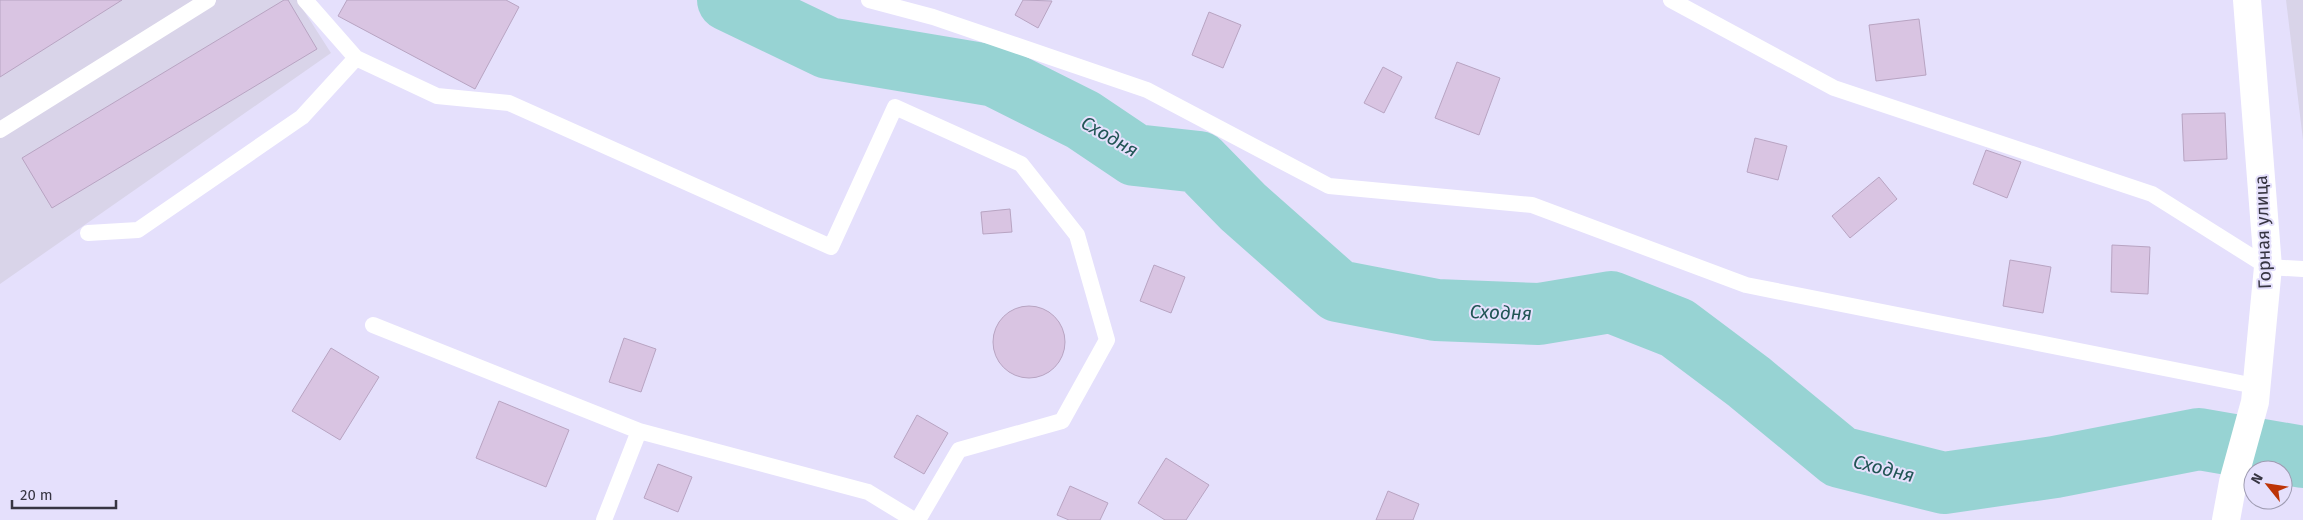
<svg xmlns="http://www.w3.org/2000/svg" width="2303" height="520" font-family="'Fira Sans',sans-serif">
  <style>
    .industrial { fill: #d9d4e9 }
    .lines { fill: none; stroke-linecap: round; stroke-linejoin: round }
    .river { stroke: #97d3d3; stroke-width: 62 }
    .building { fill: #d9c4e2; stroke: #b8a4c2 }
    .service { stroke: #fff; stroke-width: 16 }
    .tertiary { stroke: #fff; stroke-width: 28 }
    .labels { text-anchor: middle; stroke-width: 4; stroke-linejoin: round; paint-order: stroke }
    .street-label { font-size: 18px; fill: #373542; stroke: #e5e0fc }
    .water-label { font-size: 19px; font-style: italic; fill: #215555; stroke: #e5e0fc }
  </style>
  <rect width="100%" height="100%" fill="#e5e0fc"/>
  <!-- industrial -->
  <path class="industrial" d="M0 0H297L331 53 0 284Z
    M2286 0H2303V140Z"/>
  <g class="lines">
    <!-- river -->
    <path class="river" d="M728 0 828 48 995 76 1083 120 1135 155 1199 162 1243 207 1338 291 1436 310 1539 314 1611 302 1677 328 1749 382 1840 457 1944 483 2055 467 2199 439 2303 457"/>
  </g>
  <!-- building -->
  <path class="building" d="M0 0H122L0 77Z
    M284 0H288L317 49 52 208 22 158Z
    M347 0H506L519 7 475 89 338 16Z
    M1023 0 1052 1 1038 28 1015 15Z
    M1209 12 1241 25 1223 68 1192 55Z
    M1919 19 1926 75 1876 81 1869 25Z
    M1457 62 1500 78 1479 135 1435 118Z
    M1383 67 1402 77 1384 113 1364 103Z
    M2225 113 2227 159 2184 161 2182 114Z
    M1755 138 1787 146 1778 180 1747 172Z
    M1986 150 2021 162 2007 198 1973 184Z
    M1879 177 1897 199 1850 238 1832 216Z
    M1010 209 1012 232 983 234 981 212Z
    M2112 245 2150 247 2148 294 2111 292Z
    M2010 260 2051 267 2043 313 2003 306Z
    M1154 265 1185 277 1171 313 1140 301Z
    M993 342a36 36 0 1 1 72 0a36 36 0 1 1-72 0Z
    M624 338 656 349 641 392 609 382Z
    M331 348 379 377 340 440 292 411Z
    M499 401 569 430 546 487 476 458Z
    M917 415 948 433 924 474 894 457Z
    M1166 458 1209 485 1186 520H1165L1138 503Z
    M658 464 692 477 678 512 644 498Z
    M1070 486 1108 503 1100 520H1069L1057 515Z
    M1388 491 1419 504 1413 520H1376Z"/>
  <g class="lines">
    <!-- service -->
    <path class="service" d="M305 0 356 58
      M869 0 933 17 1147 90 1329 186 1532 205 1746 285 2255 386
      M1671 0 1834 88 2152 194 2268 267 2303 269
      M0 130 208 0
      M88 233 138 230 302 117 356 58 437 96 509 103 831 247 895 107 1021 164 1077 235 1107 340 1062 421 959 450 918 520
      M373 325 639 431 868 492 914 520
      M604 520 639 431"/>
    <!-- tertiary -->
    <path class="tertiary" d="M2226 520 2233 482 2255 402 2268 267 2247 0"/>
  </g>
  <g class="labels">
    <!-- street labels -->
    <g class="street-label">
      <text transform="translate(2263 232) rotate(-92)" y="6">Горная улица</text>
    </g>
    <!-- water labels -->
    <g class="water-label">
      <text transform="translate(1110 136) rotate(30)" y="7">Сходня</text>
      <text transform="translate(1501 312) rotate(2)" y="7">Сходня</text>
      <text transform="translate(1884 468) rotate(14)" y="7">Сходня</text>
    </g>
  </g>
  <!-- north arrow -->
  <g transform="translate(2268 485) rotate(300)"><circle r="24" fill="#e5e0fc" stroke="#9f9cb2"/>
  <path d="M0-4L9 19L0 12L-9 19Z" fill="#bd3407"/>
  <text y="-8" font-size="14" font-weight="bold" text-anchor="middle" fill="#373542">N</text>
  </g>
  <!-- scale -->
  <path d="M12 500v8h104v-8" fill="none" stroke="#373542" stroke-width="2.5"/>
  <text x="20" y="500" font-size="15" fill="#373542" stroke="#e5e0fc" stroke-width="4" paint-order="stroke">20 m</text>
</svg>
